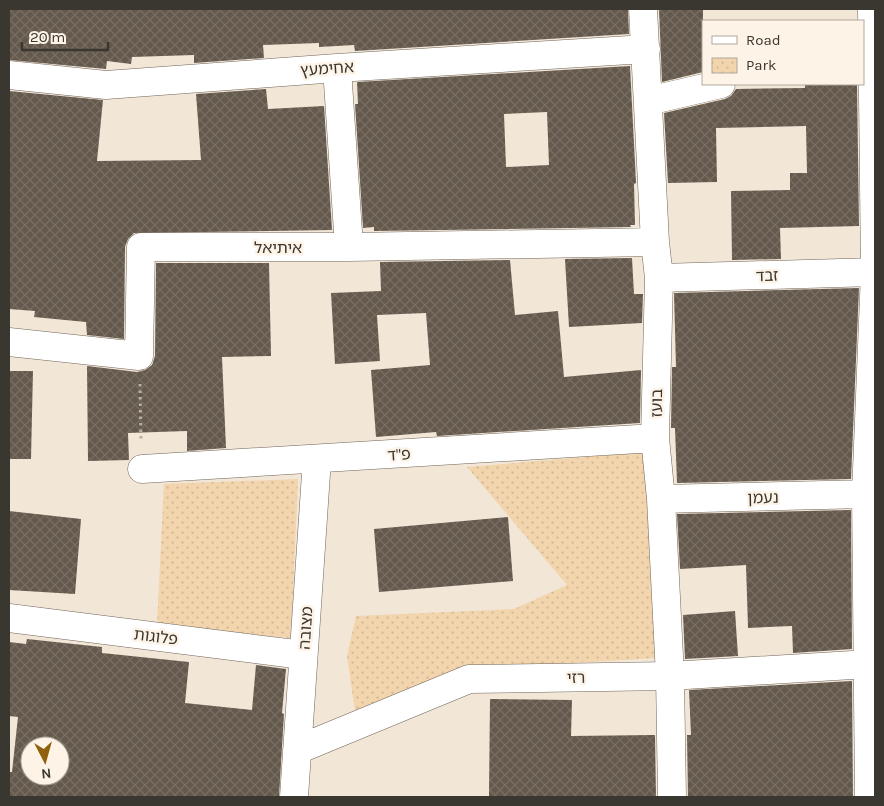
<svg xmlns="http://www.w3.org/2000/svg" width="884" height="806" font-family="Karla,'Noto Sans Hebrew',sans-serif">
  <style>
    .park { fill: url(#park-dots) }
    .building { fill: url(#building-cross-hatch); fill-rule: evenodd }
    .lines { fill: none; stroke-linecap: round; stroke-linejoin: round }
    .minor-casing { stroke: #706558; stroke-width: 29 }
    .path { stroke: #b8afa3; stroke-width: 3; stroke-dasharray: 2.5 4; stroke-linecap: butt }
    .minor { stroke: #fff; stroke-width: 28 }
    .labels { text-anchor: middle; stroke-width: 5; stroke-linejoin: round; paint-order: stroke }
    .street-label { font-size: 16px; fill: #3a3630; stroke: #fdf4e7 }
  </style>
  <defs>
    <pattern id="park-dots" width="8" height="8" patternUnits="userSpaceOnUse" patternTransform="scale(1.25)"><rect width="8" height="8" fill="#f2d4ad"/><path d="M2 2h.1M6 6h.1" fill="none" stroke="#d0b795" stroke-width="1.8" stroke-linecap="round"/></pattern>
    <pattern id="building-cross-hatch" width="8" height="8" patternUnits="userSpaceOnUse" patternTransform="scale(1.25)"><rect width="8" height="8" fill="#64594c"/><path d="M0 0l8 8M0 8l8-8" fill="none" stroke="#776e63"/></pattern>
  </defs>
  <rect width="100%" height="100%" fill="#f2e6d7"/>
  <!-- park -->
  <path class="park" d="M646 452 657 658 468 669 356 718 347 656 356 616 514 609 567 585 467 467Z
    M298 479 291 638 157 625 164 484Z"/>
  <!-- building -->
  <path class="building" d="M9 9H628L629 34 355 51 354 45 319 47V43L263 45 264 58 194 63V55L132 57 131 64 107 61 106 69 9 60Z
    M659 9H703V72L662 82Z
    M630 66 636 183 634 184 635 225H630L631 227 374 231V227L363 228 355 104H358L357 82ZM547 112 549 165 506 167 504 114Z
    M805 84H857L859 226 780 228 781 259 732 260 731 191 790 190V173H807L806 126 716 128 717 182 668 183 664 113 725 99 731 96 736 89 805 88Z
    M266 89 268 109 324 106 332 230 134 233 128 239 125 247 124 339 87 335 86 322 34 317 35 311 9 309V91L103 100 97 161 201 160 196 94Z
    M632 258 634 294H643L642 323 569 327 565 259Z
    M510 260 515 315 558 311 564 377 641 370 640 423 437 436 436 432 376 437 371 370 430 365 426 313 377 315 380 361 335 364 331 293 381 291 380 262Z
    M156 263H269L271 356 222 357 226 448 187 451V431L128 433 129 460 88 461 87 366 137 372 145 370 152 365 155 356Z
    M859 288 851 479 677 483 675 428H671L672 367H676L674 293Z
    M9 371H33L31 459H9Z
    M851 510 852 649 793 653 792 626 748 628 746 565 680 569 677 514Z
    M9 511 81 519 75 594 9 590Z
    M508 517 513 581 379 592 374 529Z
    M735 611 738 656 685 659 683 615Z
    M27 639 102 647V653L189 662 185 703 252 710 256 665 286 669 282 713 284 714 279 797H9V772H12L18 717 9 716V642L26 644ZM30 746H60V776H30Z
    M852 681 853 797H688L687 735H691L689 690Z
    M490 699 572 700 571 736 655 735 656 797H489Z"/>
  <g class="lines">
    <defs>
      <path id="minor" d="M643 9 655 242 659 278 655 438 661 499 670 676 672 797
        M337 68 349 247
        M9 75 106 85 337 68 646 49
        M648 101 721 84
        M659 278 875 272
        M9 342 139 356 141 247H349L655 242
        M142 469 655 438
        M661 499 866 494
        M9 618 303 655
        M297 750 469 679 670 676 869 664
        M294 797 317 459
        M869 797 866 494 875 272 872 9"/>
    </defs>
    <!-- minor casing -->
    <use href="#minor" class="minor-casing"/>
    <!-- path -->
    <path class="path" d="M140 384 141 440"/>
    <!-- minor -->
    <use href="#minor" class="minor"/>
  </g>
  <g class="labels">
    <!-- street labels -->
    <g class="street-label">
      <text transform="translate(327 68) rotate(-4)" y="6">אחימעץ</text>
      <text x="278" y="253">איתיאל</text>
      <text transform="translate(767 275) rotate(-2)" y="6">זבד</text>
      <text transform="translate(656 403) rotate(-89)" y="6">בועז</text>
      <text transform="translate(399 454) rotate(-4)" y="6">פ"ד</text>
      <text transform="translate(763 497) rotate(-1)" y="6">נעמן</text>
      <text transform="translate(305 628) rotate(-86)" y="6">מצובה</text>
      <text transform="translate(156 636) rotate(7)" y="6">פלוגות</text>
      <text transform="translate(576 677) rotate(-1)" y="6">רזי</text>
    </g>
  </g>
  <!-- border -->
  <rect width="884" height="806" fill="none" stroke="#3a3630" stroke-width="20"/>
  <!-- legend -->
  <rect x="702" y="20" width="162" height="65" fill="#fdf4e7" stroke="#afa89e"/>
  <rect x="712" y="36" width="25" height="8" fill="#ffffff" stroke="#afa89e"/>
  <text x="746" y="45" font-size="15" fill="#3a3630">Road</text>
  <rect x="712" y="58" width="25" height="15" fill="url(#park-dots)" stroke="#afa89e"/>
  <text x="746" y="70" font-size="15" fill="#3a3630">Park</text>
  <!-- north arrow -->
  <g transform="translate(45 761) rotate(174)"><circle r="24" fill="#fdf4e7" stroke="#afa89e"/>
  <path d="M0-4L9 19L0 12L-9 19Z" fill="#90610c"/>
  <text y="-8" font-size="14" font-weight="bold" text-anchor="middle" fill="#3a3630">N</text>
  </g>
  <!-- scale -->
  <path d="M22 42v8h86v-8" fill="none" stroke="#3a3630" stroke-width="2.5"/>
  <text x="30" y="42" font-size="15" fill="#3a3630" stroke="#fdf4e7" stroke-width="4" paint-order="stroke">20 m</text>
</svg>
